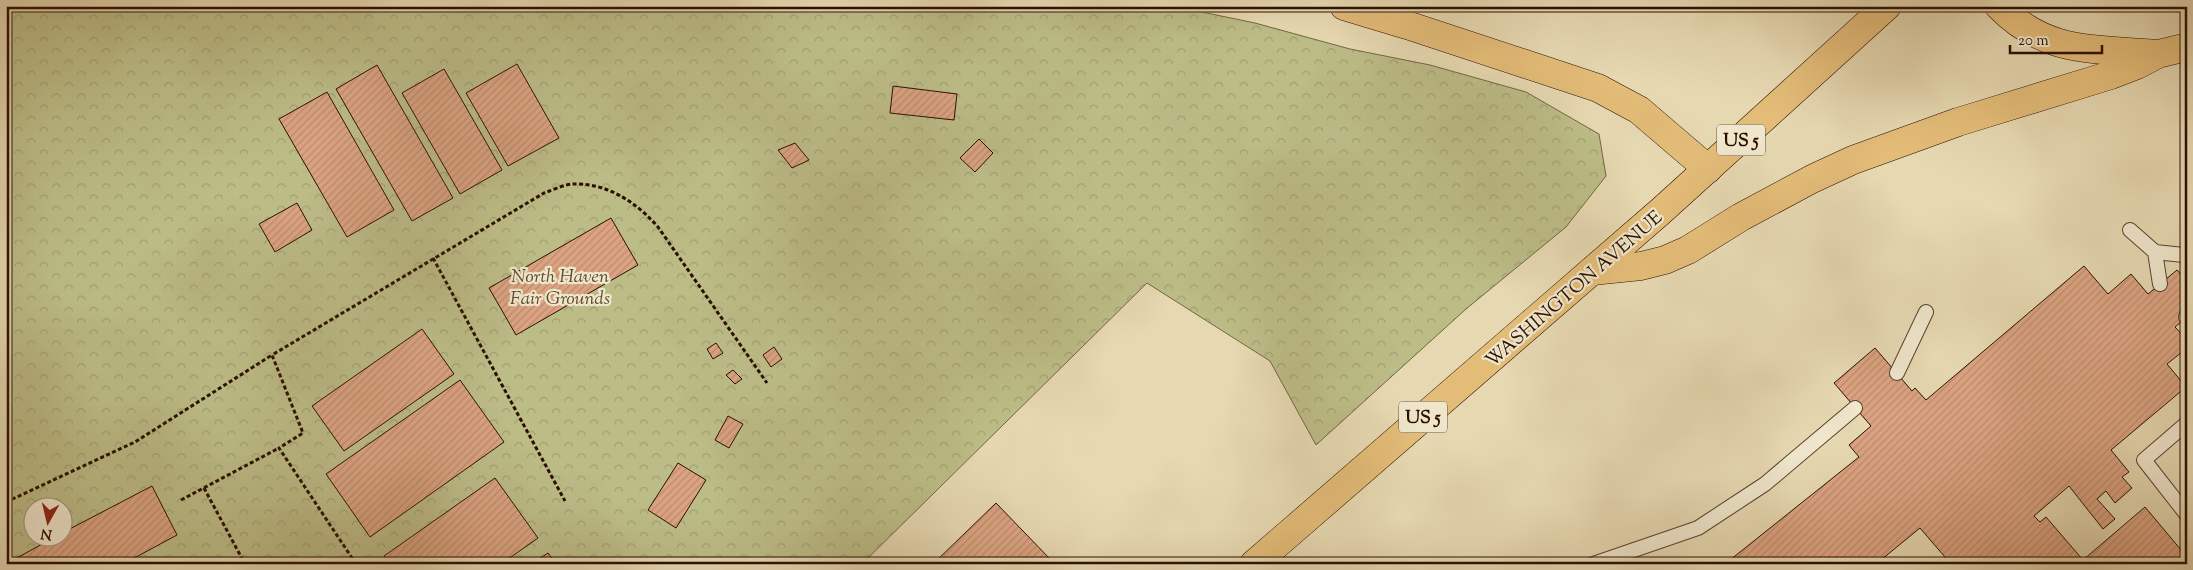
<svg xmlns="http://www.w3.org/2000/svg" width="2193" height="570" font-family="'Sorts Mill Goudy',serif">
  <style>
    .forest { fill: url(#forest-crowns); stroke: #736644; fill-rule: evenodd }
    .building { fill: url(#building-hatch); stroke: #2a0f01 }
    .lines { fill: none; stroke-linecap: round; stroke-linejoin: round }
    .service-casing { stroke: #59412d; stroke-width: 16 }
    .primary-casing { stroke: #2a0f01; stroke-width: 29 }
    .motorway-casing { stroke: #2a0f01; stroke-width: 29 }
    .path { stroke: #2a0f01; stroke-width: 3; stroke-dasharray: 4 2.5; stroke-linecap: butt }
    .service { stroke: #efe6cc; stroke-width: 14 }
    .primary { stroke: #e3bc78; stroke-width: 28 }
    .motorway { stroke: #e3bc78; stroke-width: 28 }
    .labels { text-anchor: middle; stroke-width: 4.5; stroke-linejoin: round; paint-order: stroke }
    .shield { fill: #efe6cc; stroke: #65503e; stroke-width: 1 }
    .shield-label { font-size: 18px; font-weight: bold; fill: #2a0f01 }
    .park-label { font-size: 19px; font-style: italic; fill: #5d4c30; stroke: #efe6cc }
    .street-label { font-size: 19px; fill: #2a0f01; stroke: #efe6cc }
  </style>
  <defs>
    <pattern id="forest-crowns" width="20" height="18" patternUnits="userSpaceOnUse" patternTransform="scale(1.25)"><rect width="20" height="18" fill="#bcbc87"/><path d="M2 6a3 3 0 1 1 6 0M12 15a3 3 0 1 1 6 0" fill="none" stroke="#a2a073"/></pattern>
    <pattern id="building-hatch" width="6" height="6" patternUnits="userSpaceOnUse" patternTransform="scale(1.25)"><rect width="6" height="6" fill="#dba381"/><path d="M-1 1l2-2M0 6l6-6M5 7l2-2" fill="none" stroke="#bc8b6e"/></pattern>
  </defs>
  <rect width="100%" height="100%" fill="#e6d8b1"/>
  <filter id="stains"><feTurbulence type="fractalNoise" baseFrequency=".004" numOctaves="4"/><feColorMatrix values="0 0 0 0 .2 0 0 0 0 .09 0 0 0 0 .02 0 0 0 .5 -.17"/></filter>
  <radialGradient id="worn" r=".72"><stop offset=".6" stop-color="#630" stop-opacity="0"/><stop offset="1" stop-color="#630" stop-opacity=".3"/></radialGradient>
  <!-- forest -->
  <path class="forest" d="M6 6H1173L1255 23 1350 49 1430 65 1526 92 1599 134 1606 176 1566 227 1466 309 1316 445 1270 361 1147 283 862 564H6ZM32 508H62V538H32Z"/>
  <!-- building -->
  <path class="building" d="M517 64 559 138 508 166 466 93Z
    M377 65 453 198 412 221 336 89Z
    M444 69 502 170 460 194 402 93Z
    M893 86 957 94 954 120 890 113Z
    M327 92 394 210 347 237 279 119Z
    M979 139 993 153 975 172 960 158Z
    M795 143 809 160 792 168 778 150Z
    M297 203 312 230 275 252 259 224Z
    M611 218 638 265 516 335 489 288Z
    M2084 266 2108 294 2131 274 2148 294 2177 270 2187 281V317L2175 327 2187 340V348L2167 364 2186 387 2111 450 2129 472 2122 477 2132 488 2115 503 2106 491 2097 499 2115 519 2103 529 2069 486 2034 516 2040 522 2046 517 2083 560 2145 507 2187 557V564H1951L1920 528 1876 564H1725L1859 457 1849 445 1871 426 1834 383 1875 348 1912 391 1915 388 1926 400Z
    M422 329 454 374 344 451 312 406Z
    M716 343 723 353 713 359 707 349Z
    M774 347 782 359 771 367 763 355Z
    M733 370 742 379 735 384 726 375Z
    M460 380 504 442 370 537 326 474Z
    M728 416 743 424 729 448 715 440Z
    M678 463 706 480 676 528 648 510Z
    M495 478 538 538 501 564H390L384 556Z
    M152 486 177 535 123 564H6L53 538H62V533Z
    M996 503 1051 560 1047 564H933Z
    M548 553 556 564H532Z"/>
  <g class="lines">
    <defs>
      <path id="service" d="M2130 230 2155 252 2184 255 2187 258
        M2155 252 2160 284
        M2186 317 2187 318
        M1897 373 1926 312
        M2187 423 2144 460 2187 515
        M1593 564 1698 528 1765 484 1855 408"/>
      <path id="primary" d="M1254 564 1661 211 1887 6"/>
      <path id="motorway" d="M1344 6 1407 25 1598 88 1639 110 1708 169
        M1999 6C2047 55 2095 48 2157 54
        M1592 271 1641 266 1665 260 1688 250 1741 217 1812 179 1853 160 1958 122 2111 75 2137 65 2158 54 2187 47"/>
    </defs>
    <!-- service casing -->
    <use href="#service" class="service-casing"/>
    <!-- primary casing -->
    <use href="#primary" class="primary-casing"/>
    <!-- motorway casing -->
    <use href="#motorway" class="motorway-casing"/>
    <!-- path -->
    <path class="path" d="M433 258 565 501
      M204 488 245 564
      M181 500 279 448
      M6 502 135 442 272 355
      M356 564 279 448 303 433 272 355 544 193C553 190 565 184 574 184 608 183 637 203 658 227L767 383"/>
    <!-- service -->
    <use href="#service" class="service"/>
    <!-- primary -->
    <use href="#primary" class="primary"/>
    <!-- motorway -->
    <use href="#motorway" class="motorway"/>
  </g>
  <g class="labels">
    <!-- shield labels -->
    <g class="shield">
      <rect x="1717" y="124.5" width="48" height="31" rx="4"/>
      <rect x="1399" y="401.5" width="48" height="31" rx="4"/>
    </g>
    <g class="shield-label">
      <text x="1741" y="146">US 5</text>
      <text x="1423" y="423">US 5</text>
    </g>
    <!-- park labels -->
    <g class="park-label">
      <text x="560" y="282">North Haven<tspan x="560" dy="22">Fair Grounds</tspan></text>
    </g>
    <!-- street labels -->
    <g class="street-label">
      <text transform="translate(1573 288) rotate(-41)" y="7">WASHINGTON AVENUE</text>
    </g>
  </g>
  <!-- margin -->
  <rect width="2193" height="570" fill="none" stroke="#e6d8b1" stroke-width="25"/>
  <rect x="8" y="8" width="2178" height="555" fill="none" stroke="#2a0f01" stroke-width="2.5"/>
  <rect x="12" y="12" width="2168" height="545" fill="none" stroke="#2a0f01"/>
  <!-- north arrow -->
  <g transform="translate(48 522) rotate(188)"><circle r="24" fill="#efe6cc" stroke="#a0907b"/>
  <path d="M0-4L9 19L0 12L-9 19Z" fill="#8f2418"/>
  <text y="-8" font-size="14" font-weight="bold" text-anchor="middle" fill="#2a0f01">N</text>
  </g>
  <!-- scale -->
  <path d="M2010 45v8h92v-8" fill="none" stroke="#2a0f01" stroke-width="2.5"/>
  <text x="2018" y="45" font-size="15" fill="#2a0f01" stroke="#efe6cc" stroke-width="4" paint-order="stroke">20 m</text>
  <rect width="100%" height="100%" filter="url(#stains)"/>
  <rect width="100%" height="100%" fill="url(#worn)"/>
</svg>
